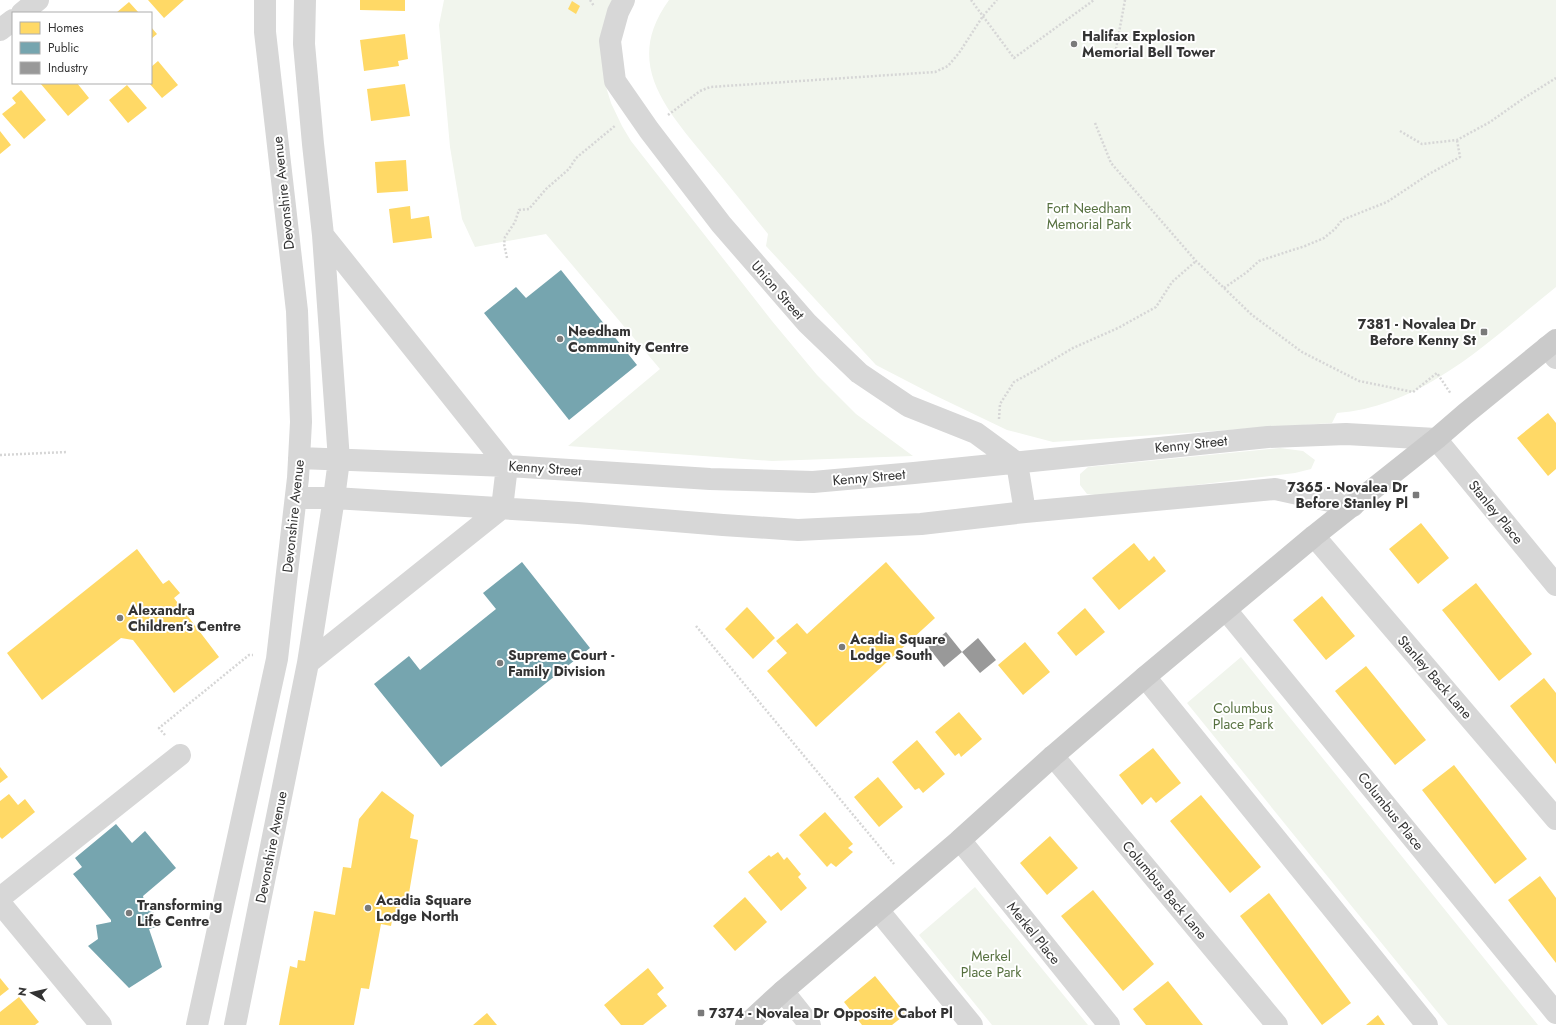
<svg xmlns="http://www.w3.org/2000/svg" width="1556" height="1025" font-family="Jost,sans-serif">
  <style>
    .green { fill: #f1f5ed }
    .homes { fill: #ffd966 }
    .public { fill: #76a5af }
    .industry { fill: #999 }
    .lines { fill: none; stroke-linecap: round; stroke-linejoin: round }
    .path { stroke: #d6d6d6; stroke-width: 2.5; stroke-dasharray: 2 2; stroke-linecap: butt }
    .minor { stroke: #d7d7d7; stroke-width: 22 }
    .major { stroke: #cacaca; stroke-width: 22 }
    .poi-dot { fill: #7a7a7a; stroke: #fff; stroke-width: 1.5 }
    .labels { text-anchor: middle; stroke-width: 4; stroke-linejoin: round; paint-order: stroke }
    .poi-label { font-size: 14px; font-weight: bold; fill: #333; stroke: #fff; text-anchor: start }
    .street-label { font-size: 14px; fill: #333; stroke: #fff }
    .park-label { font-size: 14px; fill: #56703f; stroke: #fff }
  </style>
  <rect width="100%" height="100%" fill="#fff"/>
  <!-- green -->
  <path class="green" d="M444 0H612L604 80 611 103 622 126 631 141 772 321 817 375 856 414 913 456 772 461 568 446 660 369 546 234 475 247 462 219 450 147 439 25Z
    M669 0H1556V287C1491 339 1425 406 1337 413L1332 423 1053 442 1007 430 932 394 876 365 766 246 768 234C747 208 727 183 706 158 666 109 623 63 669 0Z
    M1280 448 1303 451 1315 460 1311 469 1295 473 1104 496 1087 494 1080 485V474L1088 467Z
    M1241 657 1538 1025H1448L1187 703Z
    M975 887 1088 1025H992L919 935Z"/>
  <!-- homes -->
  <path class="homes" d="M148 0H184L164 18Z
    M360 0H405V11L360 10Z
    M572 1 580 6 576 14 568 9Z
    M129 2 139 13H116Z
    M151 27 157 34 151 39Z
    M405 34 408 59 398 61 399 66 364 71 360 40Z
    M158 61 178 85 162 98 149 83H151V67Z
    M40 83H77L89 98 68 116Z
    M405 84 410 116 371 121 367 89Z
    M127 85 147 108 128 123 109 100Z
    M21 90 46 120 24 139 2 114 16 103 12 98Z
    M0 131 11 145 0 154Z
    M406 160 408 191 377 193 375 162Z
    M410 206 411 219 429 216 432 238 393 243 389 209Z
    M1548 413 1556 423V469L1548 476 1517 438Z
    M1421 523 1449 558 1418 584 1389 549Z
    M1134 543 1149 561 1154 556 1166 571 1119 610 1092 578Z
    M137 549 163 584 169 580 180 593 174 598 219 657 174 693 133 640 121 638 42 700 7 653Z
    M886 562 935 618 816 727 767 671 787 653 776 641 797 623 807 634Z
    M1476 583 1532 654 1499 681 1442 610Z
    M1322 596 1355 636 1326 660 1293 620Z
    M747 607 775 638 753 659 725 629Z
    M1085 608 1105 632 1076 656 1057 633Z
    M1025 642 1050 672 1023 695 998 665Z
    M1366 666 1426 740 1395 765 1335 691Z
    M1544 678 1556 693V764L1510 706Z
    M959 712 982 739 961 757 959 753 955 756 935 732Z
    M917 740 945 774 923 793 919 788 915 790 892 762Z
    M1153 748 1181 783 1156 803 1151 797 1142 805 1119 775Z
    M1454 765 1527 859 1495 884 1422 790Z
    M0 767 8 777 0 783Z
    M878 777 903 807 879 827 854 797Z
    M382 791 414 815 410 838 418 840 407 905H401L398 917 393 915 391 926 381 924 369 989 361 988 354 1025H279L290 966 297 968 298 960 305 961 314 911 335 915 343 867 351 868 359 819Z
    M9 794 18 805 25 799 35 812 2 839 0 837V801Z
    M1201 795 1261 867 1230 893 1170 821Z
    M825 812 853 844 848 848 853 852 836 867 831 863 827 867 799 835Z
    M1050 836 1078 868 1047 895 1020 863Z
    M778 852 784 860 787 857 801 874 798 877 807 888 781 911 748 872 769 855 771 857Z
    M1540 876 1556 898V963L1508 900Z
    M1093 890 1154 964 1123 991 1061 916Z
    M1269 893 1351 1003 1322 1025 1240 916Z
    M745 897 767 922 735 951 713 926Z
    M648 968 664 988 657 994 667 1006 643 1025H621L604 1005Z
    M875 976 906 1014 892 1025H862L844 1002Z
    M0 978 9 989 0 996Z
    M1168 981 1203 1025H1146L1133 1009Z
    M19 997 39 1022 35 1025H0V1012Z
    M487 1013 497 1025H473Z
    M1378 1015 1385 1025H1366Z"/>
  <!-- public -->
  <path class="public" d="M561 270 637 365 569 420 484 313 516 287 526 298Z
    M522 562 590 648 441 767 374 684 409 656 420 670 496 609 483 593Z
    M116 824 132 843 145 831 176 868 143 896 145 905 152 904 156 927 149 929 162 967 129 988 88 946 98 939 96 925 111 922V920L73 874 82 867 75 858Z"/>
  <!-- industry -->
  <path class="industry" d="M946 632 962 652 978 638 996 660 980 673 962 652 944 667 928 647Z"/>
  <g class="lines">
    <!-- path -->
    <path class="path" d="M590 0 594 6
      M971 0 1014 58 1094 0
      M1116 49 1125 0
      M668 115 700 91 710 87 935 72 948 66 959 53 983 16 997 0
      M1095 123 1111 163 1196 261 1252 315 1302 352 1359 381 1413 392 1437 373 1451 394
      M1400 131 1422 144 1457 140 1490 122 1524 98 1556 78
      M507 258 504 244 505 237 515 222 519 210 529 209 546 189 569 169 576 158 616 125
      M1224 288 1247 272 1259 261 1305 246 1324 238 1335 229 1342 220 1387 202 1429 174 1460 157 1457 140
      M999 419 1000 404 1014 382 1036 370 1073 348 1118 328 1156 307 1172 282 1196 261
      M0 455 67 452
      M696 626 894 864
      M165 735 159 728 249 655H253"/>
    <!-- minor -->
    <path class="minor" d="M624 0 618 12 610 41 615 81 649 130 721 224 807 323 859 373 908 406 976 433 1017 463 1025 512
      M22 13 38 0
      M0 30 13 20
      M1547 347 1556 358
      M299 458 507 466 710 479 813 482 914 473 1268 437 1346 434 1436 439 1556 585
      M296 498H334L578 513 723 525 798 530 921 524 1025 512 1275 489 1353 506
      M1314 536 1556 819
      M1226 610 1556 1013
      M308 663 502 508 507 466 323 235
      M1145 677 1427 1025
      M1053 756 1277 1025
      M960 840 1109 1025
      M0 898 180 755
      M0 903 101 1025
      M878 910 972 1025
      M783 991 810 1025
      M197 1025 277 659 298 478 301 422 297 311 265 32V0
      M235 1025 308 663 334 498 339 460 323 235 313 144 304 44 305 0"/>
    <!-- major -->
    <path class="major" d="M746 1025 783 991 960 840 1053 756 1145 677 1314 536 1436 439 1465 414 1556 340"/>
  </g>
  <!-- markers -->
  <g class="poi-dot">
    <circle cx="1074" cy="44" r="4"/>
    <rect x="1480" y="328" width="8" height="8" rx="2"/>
    <circle cx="560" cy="339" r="4"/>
    <rect x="1412" y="491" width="8" height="8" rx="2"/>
    <circle cx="120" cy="618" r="4"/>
    <circle cx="842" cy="647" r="4"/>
    <circle cx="500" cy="663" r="4"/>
    <circle cx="368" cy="908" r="4"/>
    <circle cx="129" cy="913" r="4"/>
    <rect x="697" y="1009" width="8" height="8" rx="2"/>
  </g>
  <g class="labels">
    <!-- poi labels -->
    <g class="poi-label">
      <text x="1082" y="41">Halifax Explosion<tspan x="1082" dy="16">Memorial Bell Tower</tspan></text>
      <text x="1476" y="329" text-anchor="end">7381 - Novalea Dr<tspan x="1476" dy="16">Before Kenny St</tspan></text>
      <text x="568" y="336">Needham<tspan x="568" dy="16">Community Centre</tspan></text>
      <text x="1408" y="492" text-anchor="end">7365 - Novalea Dr<tspan x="1408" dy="16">Before Stanley Pl</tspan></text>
      <text x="128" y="615">Alexandra<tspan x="128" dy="16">Children’s Centre</tspan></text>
      <text x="850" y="644">Acadia Square<tspan x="850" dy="16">Lodge South</tspan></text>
      <text x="508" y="660">Supreme Court -<tspan x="508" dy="16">Family Division</tspan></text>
      <text x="376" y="905">Acadia Square<tspan x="376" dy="16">Lodge North</tspan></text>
      <text x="137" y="910">Transforming<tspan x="137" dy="16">Life Centre</tspan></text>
      <text x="709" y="1018">7374 - Novalea Dr Opposite Cabot Pl</text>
    </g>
    <!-- street labels -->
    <g class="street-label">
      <text transform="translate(283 193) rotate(-96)" y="5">Devonshire Avenue</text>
      <text transform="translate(778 290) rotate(49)" y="5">Union Street</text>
      <text transform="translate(1191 444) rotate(-6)" y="5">Kenny Street</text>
      <text transform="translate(545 468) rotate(4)" y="5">Kenny Street</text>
      <text transform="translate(869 477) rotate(-5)" y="5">Kenny Street</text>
      <text transform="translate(1496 512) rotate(51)" y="5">Stanley Place</text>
      <text transform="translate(293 516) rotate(-84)" y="5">Devonshire Avenue</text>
      <text transform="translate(1435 677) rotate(49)" y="5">Stanley Back Lane</text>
      <text transform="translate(1391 811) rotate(51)" y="5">Columbus Place</text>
      <text transform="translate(271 847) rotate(-79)" y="5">Devonshire Avenue</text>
      <text transform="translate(1165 890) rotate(50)" y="5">Columbus Back Lane</text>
      <text transform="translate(1034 933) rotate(51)" y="5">Merkel Place</text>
    </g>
    <!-- park labels -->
    <g class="park-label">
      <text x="1089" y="213">Fort Needham<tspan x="1089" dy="16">Memorial Park</tspan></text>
      <text x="1243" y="713">Columbus<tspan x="1243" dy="16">Place Park</tspan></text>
      <text x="991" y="961">Merkel<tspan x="991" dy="16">Place Park</tspan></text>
    </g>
  </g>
  <!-- legend -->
  <rect x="12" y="12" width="140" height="72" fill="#ffffff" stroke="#adadad"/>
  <rect x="20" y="22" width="20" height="12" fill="#ffd966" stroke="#adadad"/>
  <text x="48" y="32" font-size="12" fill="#333333">Homes</text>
  <rect x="20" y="42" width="20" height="12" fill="#76a5af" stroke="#adadad"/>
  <text x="48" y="52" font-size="12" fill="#333333">Public</text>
  <rect x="20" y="62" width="20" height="12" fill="#999999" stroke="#adadad"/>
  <text x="48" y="72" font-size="12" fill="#333333">Industry</text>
  <!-- north arrow -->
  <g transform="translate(32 993) rotate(278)" stroke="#ffffff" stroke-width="3" paint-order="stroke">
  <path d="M0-3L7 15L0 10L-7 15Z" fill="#333333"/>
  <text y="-6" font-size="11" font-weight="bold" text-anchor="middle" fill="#333333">N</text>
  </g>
</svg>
